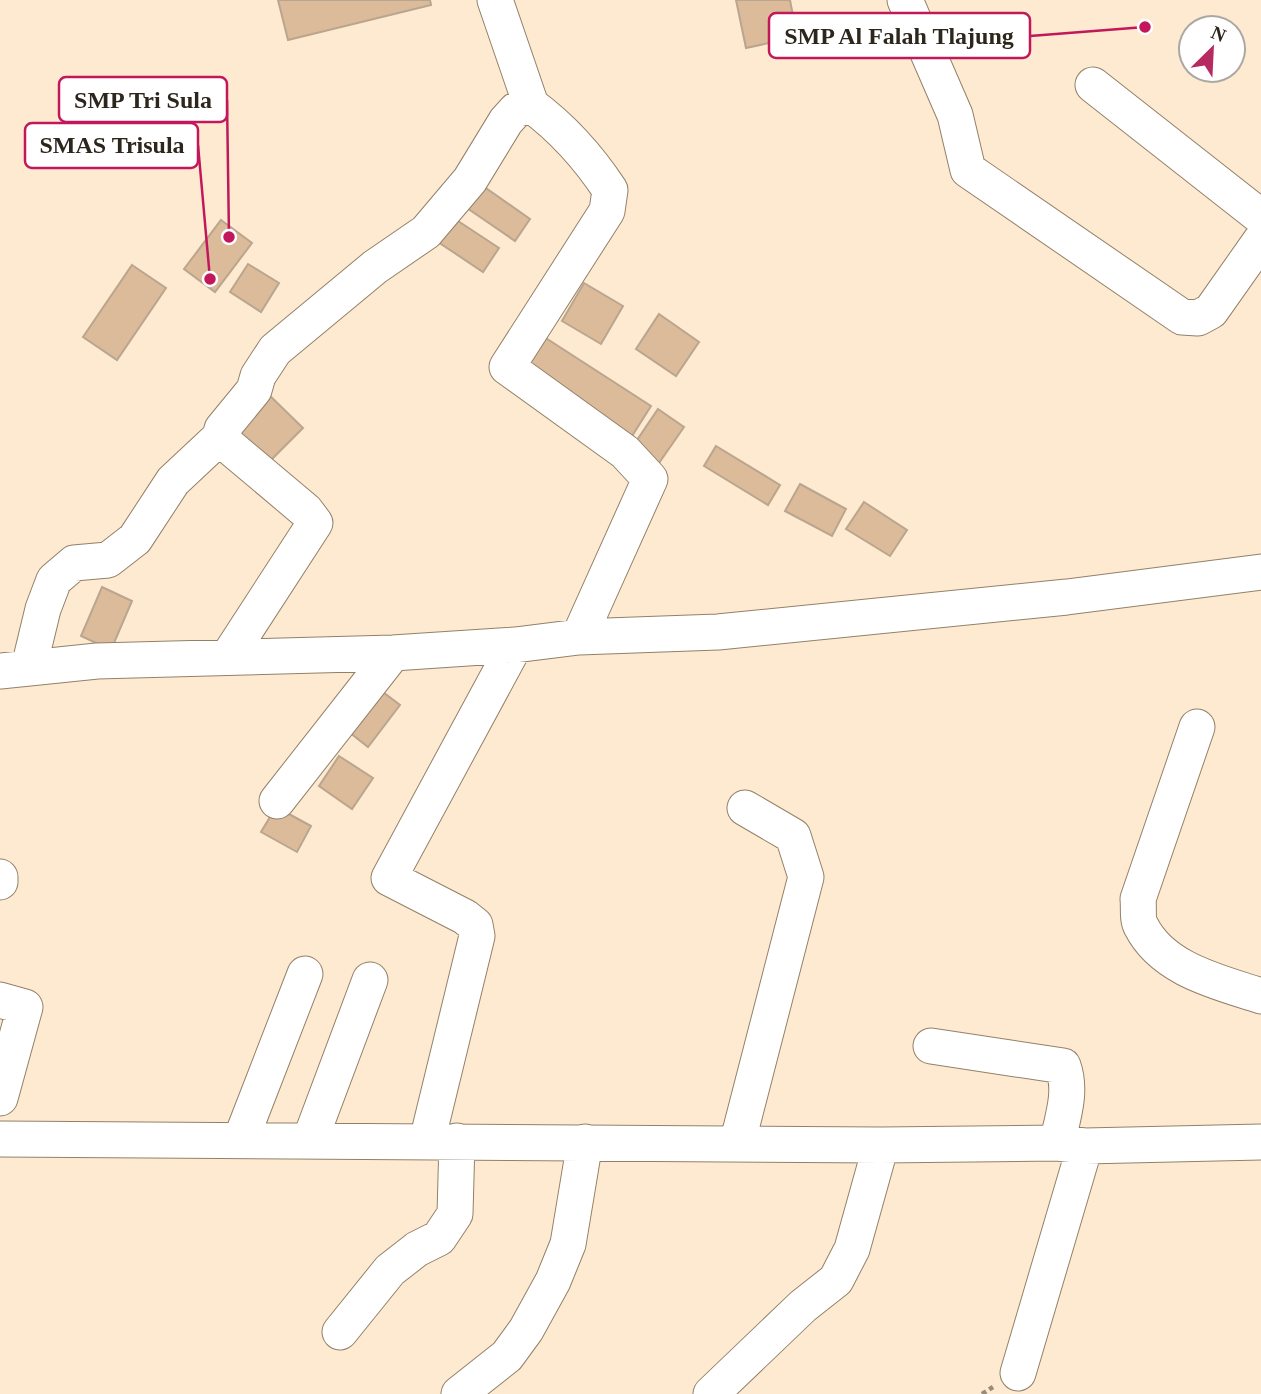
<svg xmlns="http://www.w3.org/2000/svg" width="1261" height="1394" font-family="Georgia,serif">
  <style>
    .building { fill: #dbbb99; stroke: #baa58e; stroke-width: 2 }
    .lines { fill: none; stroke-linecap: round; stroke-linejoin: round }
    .minor-casing { stroke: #928169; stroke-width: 37 }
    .path { stroke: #998b79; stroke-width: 4.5; stroke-dasharray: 5 3.5; stroke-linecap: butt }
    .minor { stroke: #fff; stroke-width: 35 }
    .leader { fill: none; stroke: #c2185b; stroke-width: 2.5 }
    .callout-dot { fill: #c2185b; stroke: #fff; stroke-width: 2.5 }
    .callout { fill: #fff; stroke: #c2185b; stroke-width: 2.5 }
    .callout-label { font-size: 24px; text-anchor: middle; font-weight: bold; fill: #2d261c }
  </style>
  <rect width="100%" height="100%" fill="#feead0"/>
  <!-- building -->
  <path class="building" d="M278 0H430L431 5 288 40Z
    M736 0H790L797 37 746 48Z
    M483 186 530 219 515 241 467 208Z
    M455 219 499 248 483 272 438 242Z
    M221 220 252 243 215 292 184 269Z
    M248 264 279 283 261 312 230 292Z
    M132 265 166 288 117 360 83 337Z
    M584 283 623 306 601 344 562 321Z
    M659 314 699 342 676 376 636 349Z
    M538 333 651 406 632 436 518 364Z
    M264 390 303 428 263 468 224 430Z
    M658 409 684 427 657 466 631 449Z
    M716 446 780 485 768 505 704 466Z
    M800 484 846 509 832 536 785 511Z
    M864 502 907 530 890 556 846 529Z
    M102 587 132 601 111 650 81 636Z
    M371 683 400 705 368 747 339 724Z
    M339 756 373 778 352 809 319 786Z
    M276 807 311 826 297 852 261 832Z"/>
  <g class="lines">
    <defs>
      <path id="minor" d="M495 0 531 105
        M905 0 955 115 968 170 1182 317 1198 318 1211 311 1261 240
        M1093 85 1261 217
        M228 657 315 523 306 511 230 447 220 437 222 429 254 390 258 376 275 350 375 267 426 232 470 180 506 121 516 110 531 105C562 128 589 158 610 190L607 211 507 367 625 452 650 479 579 637
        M29 667 43 609 54 580 74 563 108 560 135 539 173 481 220 437
        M0 671 97 661 393 653 515 645 579 637 718 632 1067 597 1261 572
        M1197 727 1138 899C1139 907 1137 919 1141 926 1163 970 1219 982 1261 996
        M277 801 393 653
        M0 877V882
        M0 1000 25 1007 0 1098
        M931 1046 1063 1066C1072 1091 1063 1117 1057 1143
        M0 1139 881 1145 1057 1143 1085 1146 1261 1142
        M241 1139 305 974
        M310 1140 370 980
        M427 1141 477 936 475 925 465 917 389 878 515 645
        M737 1144 806 877 793 836 745 808
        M340 1332 390 1270 417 1249 439 1238 455 1214 457 1141
        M1018 1373 1085 1146
        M459 1394 507 1356 526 1330 553 1281 568 1244 585 1142
        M711 1394 803 1306 836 1280 852 1249 881 1145"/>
    </defs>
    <!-- minor casing -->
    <use href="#minor" class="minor-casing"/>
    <!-- path -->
    <path class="path" d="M982 1394 993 1387"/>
    <!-- minor -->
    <use href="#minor" class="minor"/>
  </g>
  <!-- callouts -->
  <path class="leader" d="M1145 27L1030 36M229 237L227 100M210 279L198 145"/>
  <g class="callout-dot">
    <circle cx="1145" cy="27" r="7"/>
    <circle cx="229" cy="237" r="7"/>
    <circle cx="210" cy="279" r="7"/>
  </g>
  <g class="callout">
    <rect x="769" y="13" width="261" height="45" rx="7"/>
    <rect x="59" y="77" width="168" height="45" rx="7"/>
    <rect x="25" y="123" width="173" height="45" rx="7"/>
  </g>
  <g class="callout-label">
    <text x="899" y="44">SMP Al Falah Tlajung</text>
    <text x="143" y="108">SMP Tri Sula</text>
    <text x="112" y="153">SMAS Trisula</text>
  </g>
  <!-- north arrow -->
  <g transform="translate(1212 49) rotate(24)"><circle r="33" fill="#ffffff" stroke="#aba8a4" stroke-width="2"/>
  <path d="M0-5L12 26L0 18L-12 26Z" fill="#b62a62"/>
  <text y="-10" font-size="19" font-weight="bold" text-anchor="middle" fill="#2d261c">N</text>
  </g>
</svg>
